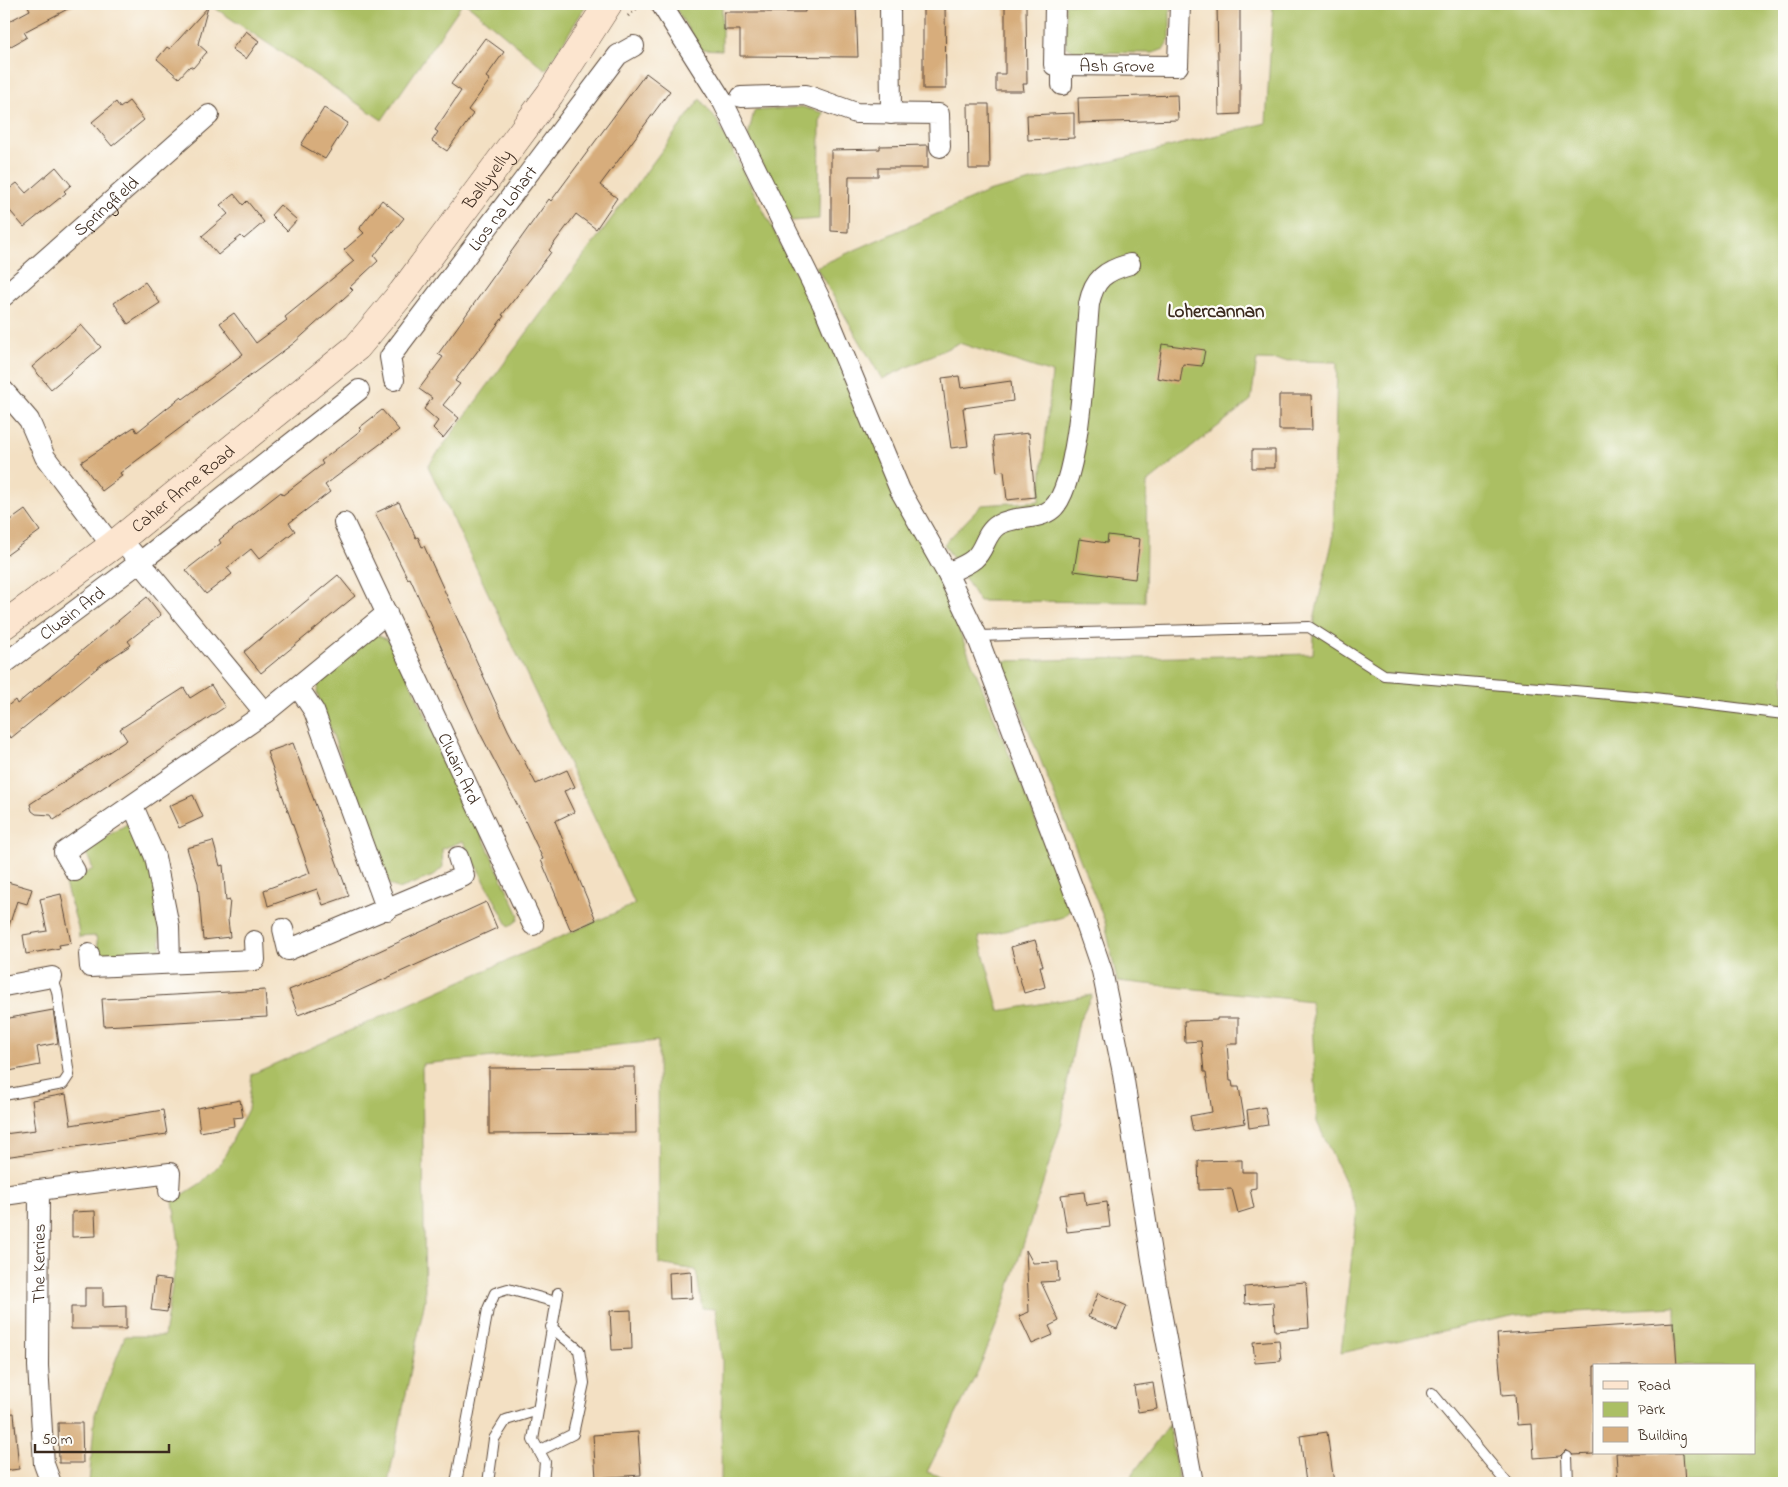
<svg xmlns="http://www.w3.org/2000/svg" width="1788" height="1487" font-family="'Indie Flower',sans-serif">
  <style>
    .green { fill: #abbf64; stroke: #737441 }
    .building { fill: #d7ad7c }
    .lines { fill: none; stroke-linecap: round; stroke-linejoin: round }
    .lane-casing { stroke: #574537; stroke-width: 12 }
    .street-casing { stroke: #574537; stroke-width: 22 }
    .secondary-casing { stroke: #574537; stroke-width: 29 }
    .path { stroke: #574537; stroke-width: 3; stroke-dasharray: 1 4; stroke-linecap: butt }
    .lane { stroke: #fff; stroke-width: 10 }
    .street { stroke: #fff; stroke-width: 20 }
    .secondary { stroke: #fce5cf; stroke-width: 28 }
    .labels { text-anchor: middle; stroke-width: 4.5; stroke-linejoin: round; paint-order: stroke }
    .street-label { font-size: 18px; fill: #3b2a1e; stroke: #fdfcf7 }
    .neighbourhood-label { font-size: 19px; font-weight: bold; fill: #3b2a1e; stroke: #fdfcf7 }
  </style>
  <rect width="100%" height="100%" fill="#fdfcf7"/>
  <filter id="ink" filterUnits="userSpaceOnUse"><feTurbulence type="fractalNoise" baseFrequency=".02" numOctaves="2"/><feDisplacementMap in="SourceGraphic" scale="10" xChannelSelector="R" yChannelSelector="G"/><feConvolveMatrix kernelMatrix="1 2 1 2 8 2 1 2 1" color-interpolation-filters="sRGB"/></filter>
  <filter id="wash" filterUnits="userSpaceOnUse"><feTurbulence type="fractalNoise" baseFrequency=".0096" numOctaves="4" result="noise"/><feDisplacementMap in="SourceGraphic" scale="20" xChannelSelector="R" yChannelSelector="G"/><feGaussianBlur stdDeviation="1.12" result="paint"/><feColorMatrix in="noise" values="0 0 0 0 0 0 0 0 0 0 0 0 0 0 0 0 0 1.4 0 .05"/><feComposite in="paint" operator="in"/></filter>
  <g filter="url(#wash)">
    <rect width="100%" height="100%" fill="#f3e0c3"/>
    <!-- green -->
    <path class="green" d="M209 4H462L382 120Z
      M467 4H587L546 70Z
      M673 4H722V50L700 49Z
      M1065 4H1170V38L1164 49 1153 53 1077 52 1066 47Z
      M1273 4H1784V1483H1678L1677 1453H1754V1366H1676L1675 1307 1516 1315 1341 1353 1357 1209 1317 1122 1311 1001 1117 981 1105 922 1001 661 1313 654 1315 615 1333 539 1337 362 1257 360 1251 400 1147 483 1145 602 979 601 944 544 982 505 1039 501 1052 373 959 343 882 379 816 267 987 192 1266 123Z
      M700 99 718 122 835 350 926 548 1071 908 1064 917 979 937 999 1011 1092 995 1079 1021 1067 1084 1062 1123 1002 1311 979 1369 927 1472 961 1483H721L722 1361 715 1309 702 1308 696 1270 659 1264 658 1041 422 1064 425 1300 388 1483H89L95 1414 125 1336H164L179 1244 173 1201 201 1183 221 1163 248 1109 252 1074 635 904 428 466Z
      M802 107 824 113 820 121 819 219 791 221 748 137 754 111Z
      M377 635 388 640 394 647 519 915 518 920 509 927 463 841 442 849 443 867 433 876 399 889 389 884 317 693 318 682 367 636Z
      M127 824 136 831 157 892 161 948C154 956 106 960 99 952L96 936 79 937 78 927 65 884 93 869 87 855 86 849Z
      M1169 1425 1179 1483H1126Z"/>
    <g id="blocks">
      <!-- building -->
      <path class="building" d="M27 4H77L24 32 27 37 4 50V24L30 10Z
        M923 4H945L946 89H923Z
        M1005 4H1026L1027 84H1023L1024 91H996V74H1005Z
        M1217 4H1240V114L1219 115Z
        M856 5 858 57 740 56V30H724V12H805V7Z
        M208 7 198 44 207 52 193 68 190 66 179 78 157 59 167 47 170 49Z
        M246 31 259 41 246 59 232 49Z
        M485 38 504 52 486 77 490 80 468 110 473 114 447 151 432 141 438 132 435 130 461 91 451 84Z
        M646 73 670 91 600 185 617 198 596 229 576 214 549 250 551 252 549 255 502 315 504 316 455 381 460 384 443 405 459 418 443 438 433 428 438 421 424 409 432 398 419 389 443 357 438 354 549 199 551 201Z
        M1177 95 1178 120 1079 123 1078 98Z
        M129 101 144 120 112 146 92 122 116 102 120 108Z
        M968 104H989L990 169H969Z
        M324 108 348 123 325 159 301 145Z
        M1074 113V138L1028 140 1027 115Z
        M928 145V168H878V176H849L848 232 831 231V150L880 149V146Z
        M56 167 71 185 64 191 66 193 24 227 4 204V193L17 183 26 193Z
        M234 194 243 205 247 201 264 222 244 239 241 236 218 255 202 236 228 214 220 205Z
        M382 200 404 218 374 256 378 261 350 287 353 290 294 343 120 473 122 476 102 491 81 462 134 427 137 432 181 397 183 399 243 354 220 323 234 313 256 343 287 320 285 317 354 261 344 250 364 233 360 229 361 226Z
        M280 205 297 220 287 231 271 215Z
        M145 282 160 303 128 324 114 303Z
        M81 325 101 347 51 389 32 367Z
        M1162 344 1205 350 1202 366 1183 364 1180 382 1157 378Z
        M959 376 961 388 1011 381 1013 401 963 408 968 446 951 448 942 378Z
        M1279 395H1311L1312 430H1279Z
        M382 410 399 430 325 485 330 492 289 523 295 531 259 559 251 549 227 568 232 574 206 594 186 570 221 543 219 540 281 492 283 495 323 464 321 461 361 430 359 428Z
        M1029 433 1035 497 1007 500 1004 471 997 472 993 437Z
        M1252 450H1275V468H1252Z
        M399 502 416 538 418 537 422 547 424 546 508 730 536 784 567 770 575 787 564 791 574 812 555 821 596 920 571 931 541 860 543 859 520 810 480 733 410 578 408 579 375 513Z
        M25 510 40 531 4 557V525Z
        M1108 535 1140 539 1135 579 1074 571 1079 539 1107 543Z
        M338 575 355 596 261 673 244 652Z
        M147 597 161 615 128 641 131 645 102 664 11 738 4 730V709L15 700 17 704Z
        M211 685 225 707 54 820 51 815 36 814 32 811 30 804 127 740 120 729 184 688 190 698Z
        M293 743 349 896 323 905 317 889 268 906 264 890 310 873 267 752Z
        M193 795 203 817 179 828 169 806Z
        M213 841 220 866 223 865 226 901 230 900 228 920 230 937 203 940 198 883 187 848Z
        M4 881 32 889 27 904 17 901 7 932H4Z
        M61 894 71 943 59 945 60 948 26 954 23 935 47 931 40 899Z
        M486 902 497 928 343 998 298 1015 289 990 338 970Z
        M1035 940 1043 966H1040L1045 987 1024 993 1011 947Z
        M265 990 267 1017 104 1026 102 999Z
        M53 1010 58 1043 37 1047 40 1065 4 1072V1019Z
        M1217 1018H1238V1044H1227L1230 1081H1232L1233 1087H1239L1245 1123 1193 1131 1190 1116 1212 1112 1206 1072H1204L1201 1041 1185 1042 1184 1021 1217 1020Z
        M635 1067 636 1133 489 1134V1068Z
        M66 1094 71 1125 163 1110 167 1134 4 1157V1134L36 1130 32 1100Z
        M240 1100 243 1117 233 1118 234 1126 200 1132 197 1108Z
        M1265 1107 1268 1125 1249 1128 1247 1110Z
        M1242 1160V1172H1256V1188L1250 1189 1254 1208 1238 1213 1232 1189 1199 1190 1198 1161Z
        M1084 1192 1086 1205 1107 1202 1110 1227 1067 1232 1061 1195Z
        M95 1211 96 1236 72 1237V1212Z
        M1026 1250 1033 1263 1058 1262 1059 1281 1041 1282 1059 1321 1049 1326 1053 1335 1032 1344 1019 1316 1029 1312Z
        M691 1271 692 1298 670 1299 669 1273Z
        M155 1278 171 1280 167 1312 151 1310Z
        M1306 1282 1309 1328 1275 1331 1273 1302 1245 1304 1244 1287Z
        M85 1288H103V1307L126 1306V1329H71V1307H85Z
        M1098 1293 1127 1306 1117 1329 1088 1317Z
        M631 1310 632 1349 612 1350 610 1311Z
        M1674 1322 1677 1366H1594V1454L1573 1455 1566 1450 1560 1456 1534 1458 1532 1424 1517 1425 1515 1394 1502 1395 1497 1334Z
        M1279 1340 1281 1361 1255 1363 1253 1342Z
        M1153 1383 1157 1409 1138 1412 1134 1386Z
        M14 1413 19 1469 4 1471V1414Z
        M58 1423H82L83 1463H59Z
        M638 1432 641 1475 596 1478 593 1435Z
        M1327 1432 1334 1483H1306L1300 1436Z
        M1616 1453H1683L1685 1483H1618Z"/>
    </g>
  </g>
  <g filter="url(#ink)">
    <use href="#blocks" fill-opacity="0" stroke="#574537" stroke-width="1"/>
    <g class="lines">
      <defs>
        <path id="lane" d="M977 636 1309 627 1384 675 1646 697 1784 714
          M4 1095 63 1084 69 1075 57 991 52 977
          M1432 1393 1507 1483
          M539 1451 573 1434 584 1383 579 1350 551 1327
          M1567 1457 1568 1483
          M456 1483 488 1309 495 1293 508 1289 556 1302
          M488 1483 494 1439 506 1420 538 1410
          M543 1483 545 1462 533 1440 558 1293"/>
        <g id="street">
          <path d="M661 4 723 102 752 161 823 305 900 490 947 573 977 636 1083 915 1102 971 1122 1068 1156 1285 1193 1483"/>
          <path d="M890 4 891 114"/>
          <path id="s1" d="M1055 4 1054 65 1178 66 1180 4"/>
          <path d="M1062 85V65"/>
          <path d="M741 97 806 95 856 113 939 114 940 147"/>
          <path id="s2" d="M4 296 209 115"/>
          <path id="s3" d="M394 380 390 357 618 55 634 46"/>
          <path d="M4 391 29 420 45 457 112 546"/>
          <path id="s4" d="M344 523 533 925"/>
          <path d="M121 539 265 713"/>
          <path d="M947 573C956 569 967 565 974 559 985 550 985 533 998 525 1014 515 1038 521 1052 509 1081 484 1085 345 1089 304 1094 279 1105 271 1130 264"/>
          <path id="s5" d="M4 664 140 562 359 390"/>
          <path d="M298 687 314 711 387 910"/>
          <path d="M133 806 155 857 169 926 170 963"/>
          <path d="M75 871 64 852 265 713 387 613"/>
          <path d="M283 929 288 950 464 876 458 857"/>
          <path d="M89 954 90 967 255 960 254 941"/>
          <path d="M4 986 52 977"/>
          <path d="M4 1195 39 1190"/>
          <path id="s6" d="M51 1483 44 1464 38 1366 39 1190 170 1173 169 1191"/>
        </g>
        <g id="secondary">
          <path id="s7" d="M4 625 112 546 357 347 402 293 550 94 608 4"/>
        </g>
      </defs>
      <!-- lane casing -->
      <use href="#lane" class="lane-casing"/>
      <!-- street casing -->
      <use href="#street" class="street-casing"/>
      <!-- secondary casing -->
      <use href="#secondary" class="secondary-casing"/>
      <!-- path -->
      <path class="path" d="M628 16 637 8"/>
      <!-- lane -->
      <use href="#lane" class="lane"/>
      <!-- street -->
      <use href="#street" class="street"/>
      <!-- secondary -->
      <use href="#secondary" class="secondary"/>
    </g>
  </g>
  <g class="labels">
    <!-- street labels -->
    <g class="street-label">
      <text dy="6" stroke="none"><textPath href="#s1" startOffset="124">Ash Grove</textPath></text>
      <text dy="6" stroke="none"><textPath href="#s7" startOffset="662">Ballyvelly</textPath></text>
      <text dy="6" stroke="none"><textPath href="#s2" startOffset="136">Springfield</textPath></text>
      <text dy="6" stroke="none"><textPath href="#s3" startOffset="210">Lios na Lohart</textPath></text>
      <text dy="6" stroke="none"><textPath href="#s7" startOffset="225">Caher Anne Road</textPath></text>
      <text dy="6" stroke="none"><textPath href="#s5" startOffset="85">Cluain Ard</textPath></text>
      <text dy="6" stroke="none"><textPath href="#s4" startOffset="271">Cluain Ard</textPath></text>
      <text dy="6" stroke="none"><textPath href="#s6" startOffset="221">The Kerries</textPath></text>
    </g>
    <!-- neighbourhood labels -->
    <g class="neighbourhood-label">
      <text x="1216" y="317">Lohercannan</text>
    </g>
  </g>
  <!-- margin -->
  <rect width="1788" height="1487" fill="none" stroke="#fdfcf7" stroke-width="20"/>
  <!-- legend -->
  <rect x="1593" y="1364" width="162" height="90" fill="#fdfcf7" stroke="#afa8a0"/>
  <rect x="1603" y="1381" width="25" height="8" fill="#fce5cf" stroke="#afa8a0"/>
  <text x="1638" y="1390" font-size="15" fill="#3b2a1e">Road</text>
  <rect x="1603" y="1402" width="25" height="15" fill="#abbf64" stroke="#afa8a0"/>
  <text x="1638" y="1414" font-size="15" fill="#3b2a1e">Park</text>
  <rect x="1603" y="1427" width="25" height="15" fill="#d7ad7c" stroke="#afa8a0"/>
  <text x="1638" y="1440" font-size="15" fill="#3b2a1e">Building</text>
  <!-- scale -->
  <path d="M35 1444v8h134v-8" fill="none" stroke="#3b2a1e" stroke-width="2.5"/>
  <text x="42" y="1444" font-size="15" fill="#3b2a1e" stroke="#fdfcf7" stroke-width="4" paint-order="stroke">50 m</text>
</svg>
